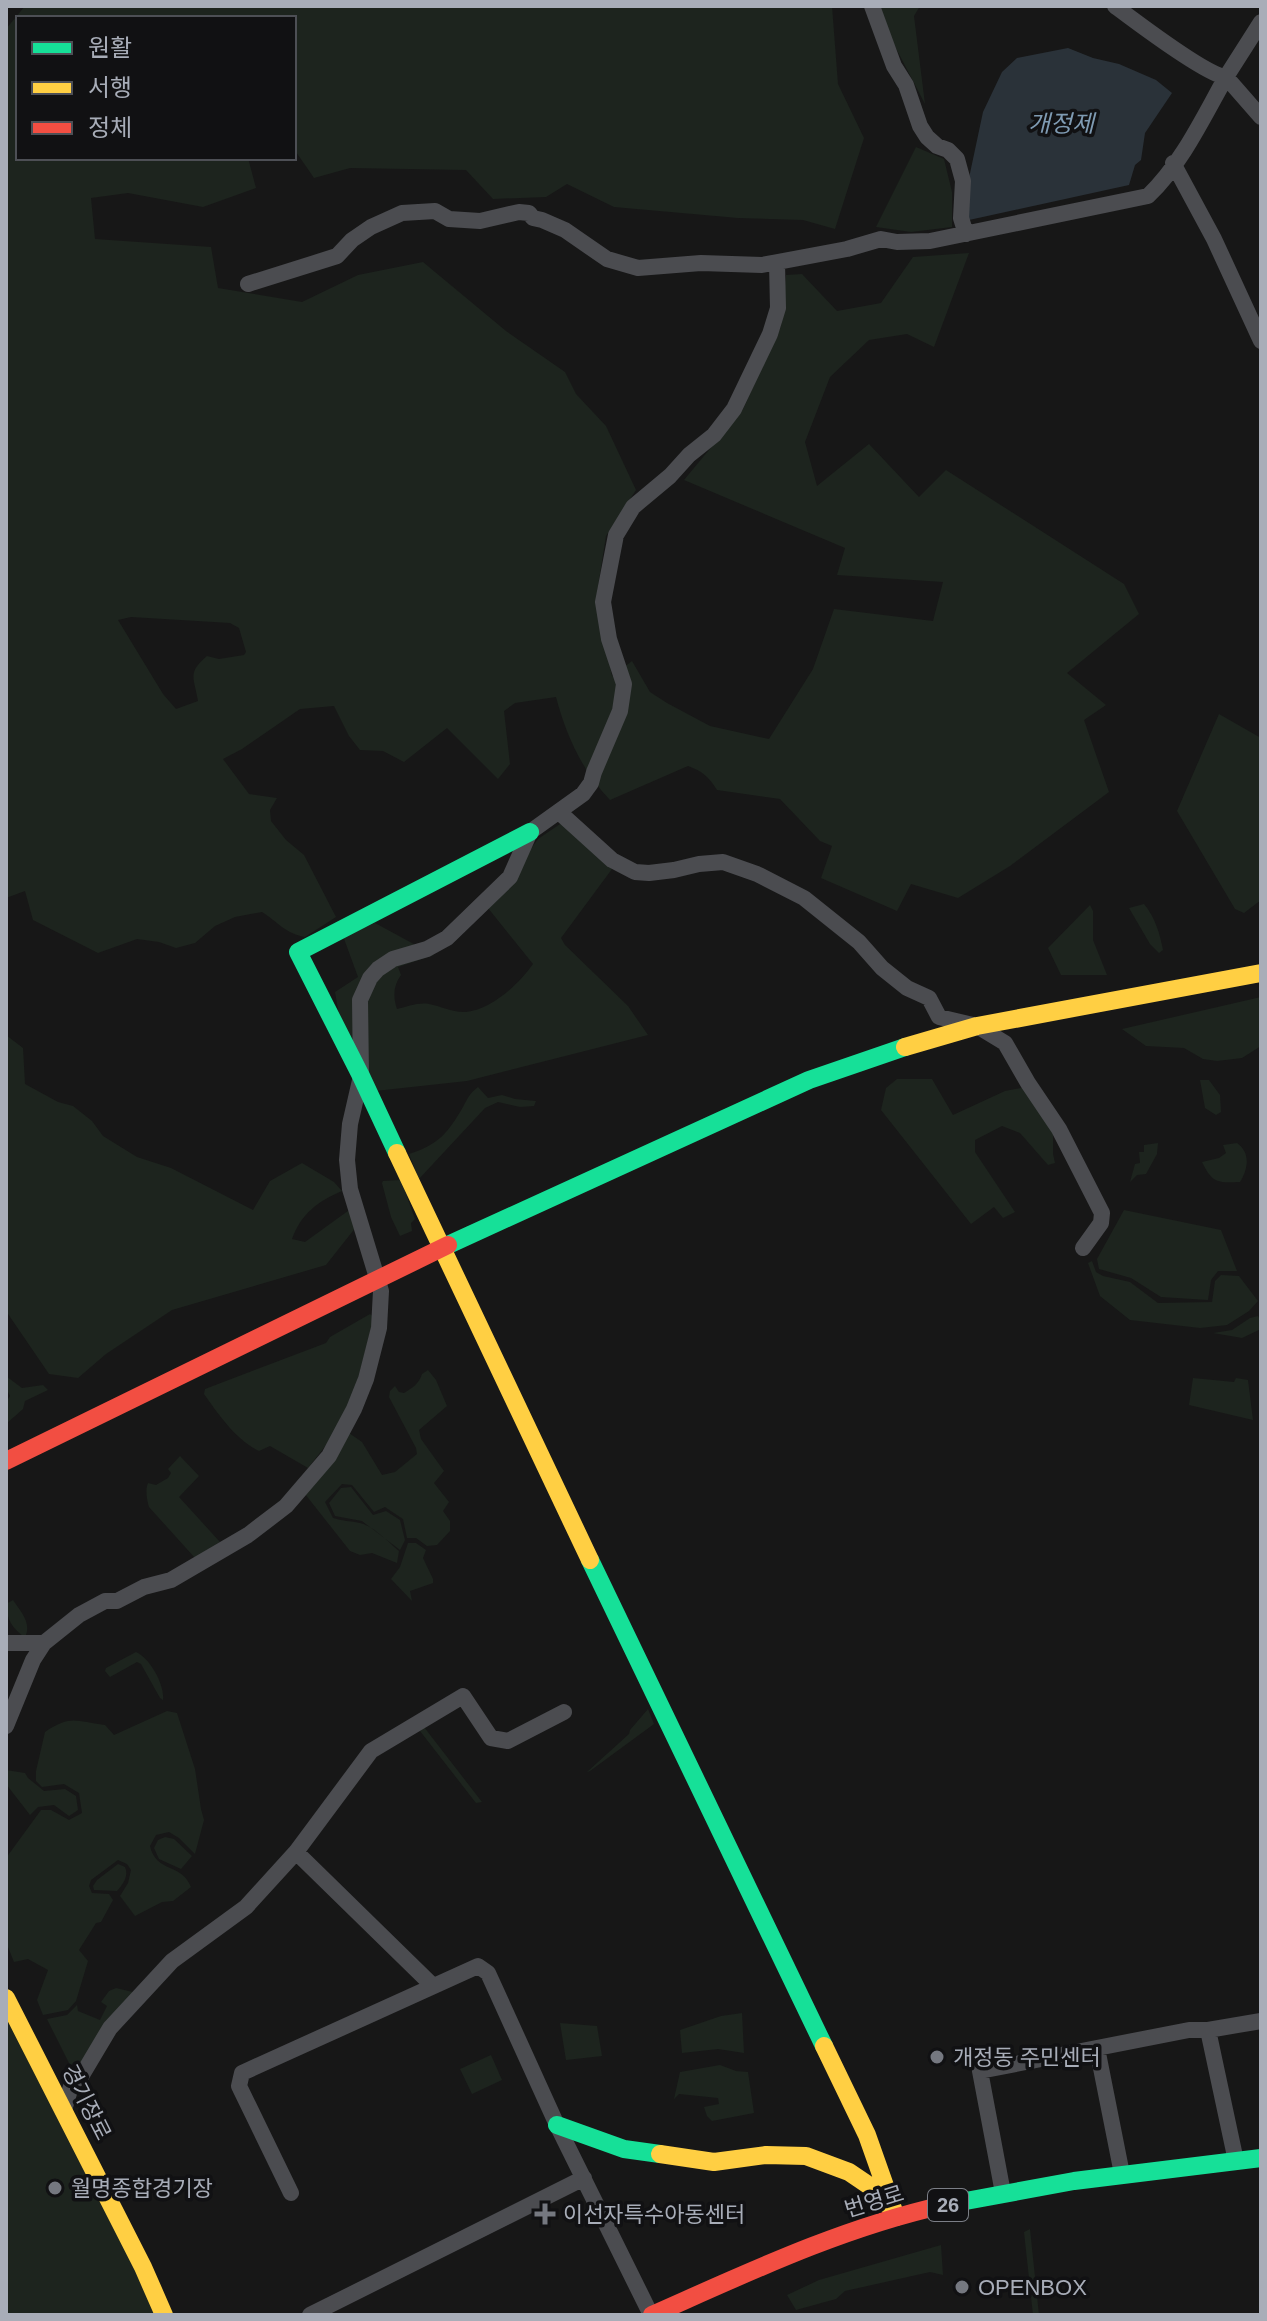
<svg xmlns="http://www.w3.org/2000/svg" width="1267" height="2321" font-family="Helvetica,'Noto Sans KR',sans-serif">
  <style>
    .green { fill: #1d241e; fill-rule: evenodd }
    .water { fill: #2a3239 }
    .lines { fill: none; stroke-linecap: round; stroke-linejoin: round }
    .street { stroke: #4b4c50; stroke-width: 16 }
    .fast { stroke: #16e098; stroke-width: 18 }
    .slow { stroke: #ffcf43; stroke-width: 18 }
    .jam { stroke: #f24e42; stroke-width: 18 }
    .poi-dot { fill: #757880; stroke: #111113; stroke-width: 3 }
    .labels { text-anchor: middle; stroke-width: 7; stroke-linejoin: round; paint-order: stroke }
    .shield { fill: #111113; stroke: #7b7e86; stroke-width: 2 }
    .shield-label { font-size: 20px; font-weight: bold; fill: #a8adb8 }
    .poi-label { font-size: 22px; fill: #a8adb8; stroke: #111113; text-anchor: start }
    .street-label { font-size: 22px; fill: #a8adb8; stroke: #111113 }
    .water-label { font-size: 24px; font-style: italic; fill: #7f9bb3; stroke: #111113 }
  </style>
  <rect width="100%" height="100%" fill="#171717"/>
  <!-- green -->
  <path class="green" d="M25 6H832L838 84 864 138 835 229 803 220 738 218 614 207 567 184 546 197 493 199 466 170 350 168 314 178 294 149V18H18V158H248L256 188 203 207 128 193 91 198 95 239 211 247 218 288 302 302 358 275 423 262 506 331 565 372 576 394 606 426 636 490 606 536 596 599 612 676 632 661 650 692 667 703 710 726 769 739 813 669 834 609 933 621 943 582 837 575 845 548 684 480 743 409 781 326 786 275 802 274 837 311 881 303 913 257 969 253 934 347 907 334 869 340 830 377 805 442 817 486 869 444 919 497 946 470 1124 584 1139 614 1067 673 1106 705 1084 720 1109 792 1010 866 958 898 911 884 897 911 821 878 832 846 820 841 780 799 717 790C709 777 702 771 688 766L610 800C582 771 566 735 556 697L515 703 504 711 510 764 498 779 447 728 404 762 383 751 360 750 349 736 334 706 300 709 242 749 223 759 249 794 277 798 270 810 271 821 286 840 304 855 336 917 305 937C285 933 279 923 262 912L235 917 215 926 195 943 176 948 159 942 137 939 98 953 33 920 25 891 6 898V29ZM131 617 230 623 239 628 246 652 244 655 219 659 207 656C187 673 194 677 198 701L176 709 163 694 118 620Z
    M874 6H920L914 16 925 104Z
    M916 147 944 159 952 192V227L911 232 876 227Z
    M1219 714 1261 738V900L1244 913 1235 909 1177 811Z
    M563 822 612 869 561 938 565 945 628 1006 648 1035 467 1081 375 1091 340 1021 335 992 358 977 343 936 375 923 434 955 398 967 401 975C393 986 393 997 397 1009 406 1007 419 1002 429 1004 441 1006 453 1013 466 1012 492 1009 519 984 533 964L488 908 538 839Z
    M1144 904C1155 917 1160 934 1163 950L1159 953 1150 944 1129 908Z
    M1090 905 1093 911V940L1107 975H1061L1048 948Z
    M1261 997V1046L1242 1058 1217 1061 1203 1059 1184 1048 1146 1046 1122 1029Z
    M6 1035 23 1048 25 1084 58 1102 73 1106 92 1121 103 1136 137 1157 171 1168 253 1210 270 1181 302 1163 334 1182 342 1191C318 1201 301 1214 292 1239L305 1242 352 1208 356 1227 326 1265 172 1310 106 1354 78 1378 49 1374 6 1311Z
    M897 1079H932L953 1115 1005 1091 1026 1087 1053 1130V1154L1055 1163 1048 1165 1020 1133 1002 1126 975 1140V1152L1015 1212 1003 1218 994 1207 971 1224 881 1110 886 1088Z
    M1200 1080H1209L1220 1095 1221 1112 1216 1115 1205 1108Z
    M478 1087 488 1098 502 1095 515 1099 536 1101 534 1106 520 1107 498 1102 485 1108 419 1179 409 1154C438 1145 448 1133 463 1107 468 1098 469 1094 478 1087Z
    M1158 1143 1157 1154 1146 1174 1137 1175 1130 1182 1135 1164 1140 1163 1139 1152H1144V1145Z
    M1237 1143C1251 1153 1248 1169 1240 1182 1218 1183 1212 1183 1202 1162L1219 1158 1226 1153 1223 1145Z
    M401 1180 415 1219 411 1223 412 1231 400 1236 391 1217 382 1183 383 1181Z
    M1124 1210 1221 1230 1237 1271H1218L1211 1280 1208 1300 1161 1297 1131 1278 1099 1269 1097 1259Z
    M1092 1261 1096 1272 1103 1276 1130 1282 1158 1303 1212 1302 1215 1281 1221 1275 1239 1276 1258 1301 1249 1311 1227 1325 1200 1328 1130 1320 1100 1296 1088 1263Z
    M370 1314 374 1317 356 1386 334 1435 308 1468 270 1446 259 1451C235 1439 219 1415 204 1394L205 1389 326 1343 330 1337Z
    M1258 1316 1261 1321V1329L1242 1338 1213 1333 1232 1330 1250 1318Z
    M428 1370 436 1380 447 1406 419 1430 421 1439 444 1471 434 1483 449 1502 443 1511 450 1521V1531L437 1545 427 1546 416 1538H407L403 1519 385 1507 374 1512 352 1485 342 1484 325 1502 333 1518C342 1521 351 1521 360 1523 374 1526 388 1542 399 1551L397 1563 372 1553 360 1555 350 1551 305 1494 349 1433 362 1442 382 1475 395 1472 417 1454 416 1448 389 1397 390 1391 395 1386 399 1392 404 1393C412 1388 419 1384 422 1374Z
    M6 1376 22 1388 43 1385 48 1390 25 1401 23 1409 6 1424V1402L10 1396 6 1388Z
    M1193 1378 1234 1382 1236 1378 1248 1380 1253 1420 1189 1405Z
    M180 1456 199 1476 179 1497 220 1542 195 1558 149 1507C147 1500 145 1490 148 1483L156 1485 168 1478 171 1473 168 1469Z
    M351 1487 373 1515 386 1511 400 1520 405 1540 400 1550 362 1521 335 1516 329 1503 341 1488Z
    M408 1543H416L426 1550 423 1558 433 1579V1583L410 1591 412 1601 391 1579 400 1567Z
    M13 1600C21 1612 32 1623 25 1637 13 1630 6 1618 6 1604Z
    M136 1652C150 1658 165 1685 163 1700L160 1698 141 1664 137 1662 110 1677 105 1671 106 1668Z
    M648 1709 654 1724 590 1771 587 1772 629 1734 630 1730Z
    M167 1711 177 1713 195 1769 201 1809 204 1820 195 1854 179 1838 169 1832 156 1835 150 1846C156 1873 182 1863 191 1887L173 1901 162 1902 135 1916 120 1896 128 1883 131 1870 127 1864 118 1860 91 1880 89 1886 92 1893 109 1894 113 1900 101 1922 96 1923 79 1950 88 1961 76 2001 68 2010 43 2015 37 2000 48 1970 28 1959 14 1962 6 1942V1858L41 1810H51L69 1820 82 1813 79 1793 64 1784 42 1787 36 1781V1771L45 1732C72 1714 76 1722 105 1725L114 1735Z
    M424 1727 482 1802 476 1803 420 1731Z
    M6 1770 25 1773 28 1778 44 1791 65 1789 76 1796 78 1810 69 1816 54 1805 38 1807 30 1815 6 1784Z
    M165 1837 174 1839 192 1856 181 1869 159 1859 154 1848 158 1840Z
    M118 1864 125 1867C129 1876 123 1884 117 1891L94 1890 93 1886 97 1880Z
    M116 1988 137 1993 83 2062 70 2065 47 2019 67 2015 77 2005 78 2011 100 2020 107 2006 101 2002 109 1991Z
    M6 1998 164 2315H6Z
    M742 2013 744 2053 718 2049 682 2053 680 2030 721 2016Z
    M560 2023 597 2026 602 2056 566 2060Z
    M491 2055 502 2080 472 2094 460 2069Z
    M720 2065 736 2071 748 2072 754 2113 712 2121 707 2116 704 2107 719 2104 718 2098 679 2094 674 2099 680 2072Z
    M1030 2229 1039 2315H1033L1024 2232Z
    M941 2245 943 2275 930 2272 845 2291 836 2299 796 2310 787 2295 819 2280Z"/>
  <!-- water -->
  <path class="water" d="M1068 48 1093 58 1119 64 1156 80 1172 93 1145 133 1141 160 1135 165 1129 185 969 220V178L983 112 1002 72 1017 58Z"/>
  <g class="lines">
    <!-- street -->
    <path class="street" d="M872 6 894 66 906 85 920 126 927 137 937 146 948 150 957 159 963 181 961 218 966 234
      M1261 22 1226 77 1261 117
      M1173 163 1214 239 1261 341
      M248 284 337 256 352 240 371 227 402 213 435 211 449 219 480 221 519 212 529 213 533 218 542 220 565 230 607 259 638 268 701 263 762 265 847 249 881 239 897 242 930 241 1148 196C1181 165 1204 116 1226 77 1206 75 1135 21 1115 6
      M559 812 612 860 635 872 649 873 674 870 699 864 723 862 757 874 804 898 859 942 882 968 907 988 929 998 939 1017 977 1026 1005 1043 1028 1083 1059 1129 1102 1213 1101 1223 1083 1248
      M6 1643H44
      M6 1726 33 1660 44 1643 79 1615 105 1601H117L144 1587 171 1580 248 1535 286 1506 329 1456 354 1409 366 1379 379 1328 381 1291 350 1189 347 1160 350 1124 361 1076 360 1000 370 978 378 969 393 959 427 949 447 938 510 877 530 832 583 794 591 783 594 772 620 711 624 684 609 639 603 602 616 535 633 507 670 476 689 455 714 435 734 409 770 334 778 308 777 263
      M296 1852 433 1986
      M1208 2030 1236 2161
      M1097 2048 1122 2174
      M64 2110 72 2083 82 2075 110 2028 172 1961 246 1907 296 1852 371 1751 463 1696 491 1738 508 1741 564 1712
      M291 2193 239 2086 242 2073 478 1966 488 1973 557 2125 651 2315
      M1003 2193 980 2071 1189 2030H1208L1261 2021
      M310 2315 584 2178"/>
    <!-- fast -->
    <path class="fast" d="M397 1153 361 1076 298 952 530 832
      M448 1245 809 1080 905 1047
      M590 1560 824 2046
      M557 2125 624 2149 660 2154
      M944 2205 1074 2181 1261 2158"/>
    <!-- slow -->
    <path class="slow" d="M905 1047 977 1026 1261 973
      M397 1153 590 1560
      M6 1998 143 2267 164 2315
      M660 2154 714 2162 766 2155 806 2156 849 2172 880 2193 896 2217 867 2135 824 2046"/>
    <!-- jam -->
    <path class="jam" d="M6 1461 448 1245
      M652 2315C747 2273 841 2228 944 2205"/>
  </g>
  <!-- markers -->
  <g class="poi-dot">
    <circle cx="937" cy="2057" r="8"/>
    <circle cx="55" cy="2188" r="8"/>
    <path d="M541 2202h8v8h8v8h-8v8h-8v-8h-8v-8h8z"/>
    <circle cx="962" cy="2287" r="8"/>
  </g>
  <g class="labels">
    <!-- shield labels -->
    <rect class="shield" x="928" y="2189" width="40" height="32" rx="6"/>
    <g class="shield-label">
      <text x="948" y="2212">26</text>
    </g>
    <!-- poi labels -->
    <g class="poi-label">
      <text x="953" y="2065">개정동 주민센터</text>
      <text x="71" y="2196">월명종합경기장</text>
      <text x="563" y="2222">이선자특수아동센터</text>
      <text x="978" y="2295">OPENBOX</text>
    </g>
    <!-- street labels -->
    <g class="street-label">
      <text transform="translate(87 2102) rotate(63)" y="8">경기장로</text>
      <text transform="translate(874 2201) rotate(-17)" y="8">번영로</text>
    </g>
    <!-- water labels -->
    <g class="water-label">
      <text x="1061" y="132">개정제</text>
    </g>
  </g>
  <!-- border -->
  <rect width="1267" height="2321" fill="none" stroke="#a8adb8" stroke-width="16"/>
  <!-- legend -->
  <rect x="16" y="16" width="280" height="144" fill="#111113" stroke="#4d4f55" stroke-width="2"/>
  <rect x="32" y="42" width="40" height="12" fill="#16e098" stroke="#4d4f55" stroke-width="2"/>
  <text x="88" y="56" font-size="24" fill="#a8adb8">원활</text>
  <rect x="32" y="82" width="40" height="12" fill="#ffcf43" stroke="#4d4f55" stroke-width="2"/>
  <text x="88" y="96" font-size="24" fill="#a8adb8">서행</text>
  <rect x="32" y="122" width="40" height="12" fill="#f24e42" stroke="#4d4f55" stroke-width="2"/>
  <text x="88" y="136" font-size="24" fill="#a8adb8">정체</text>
</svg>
